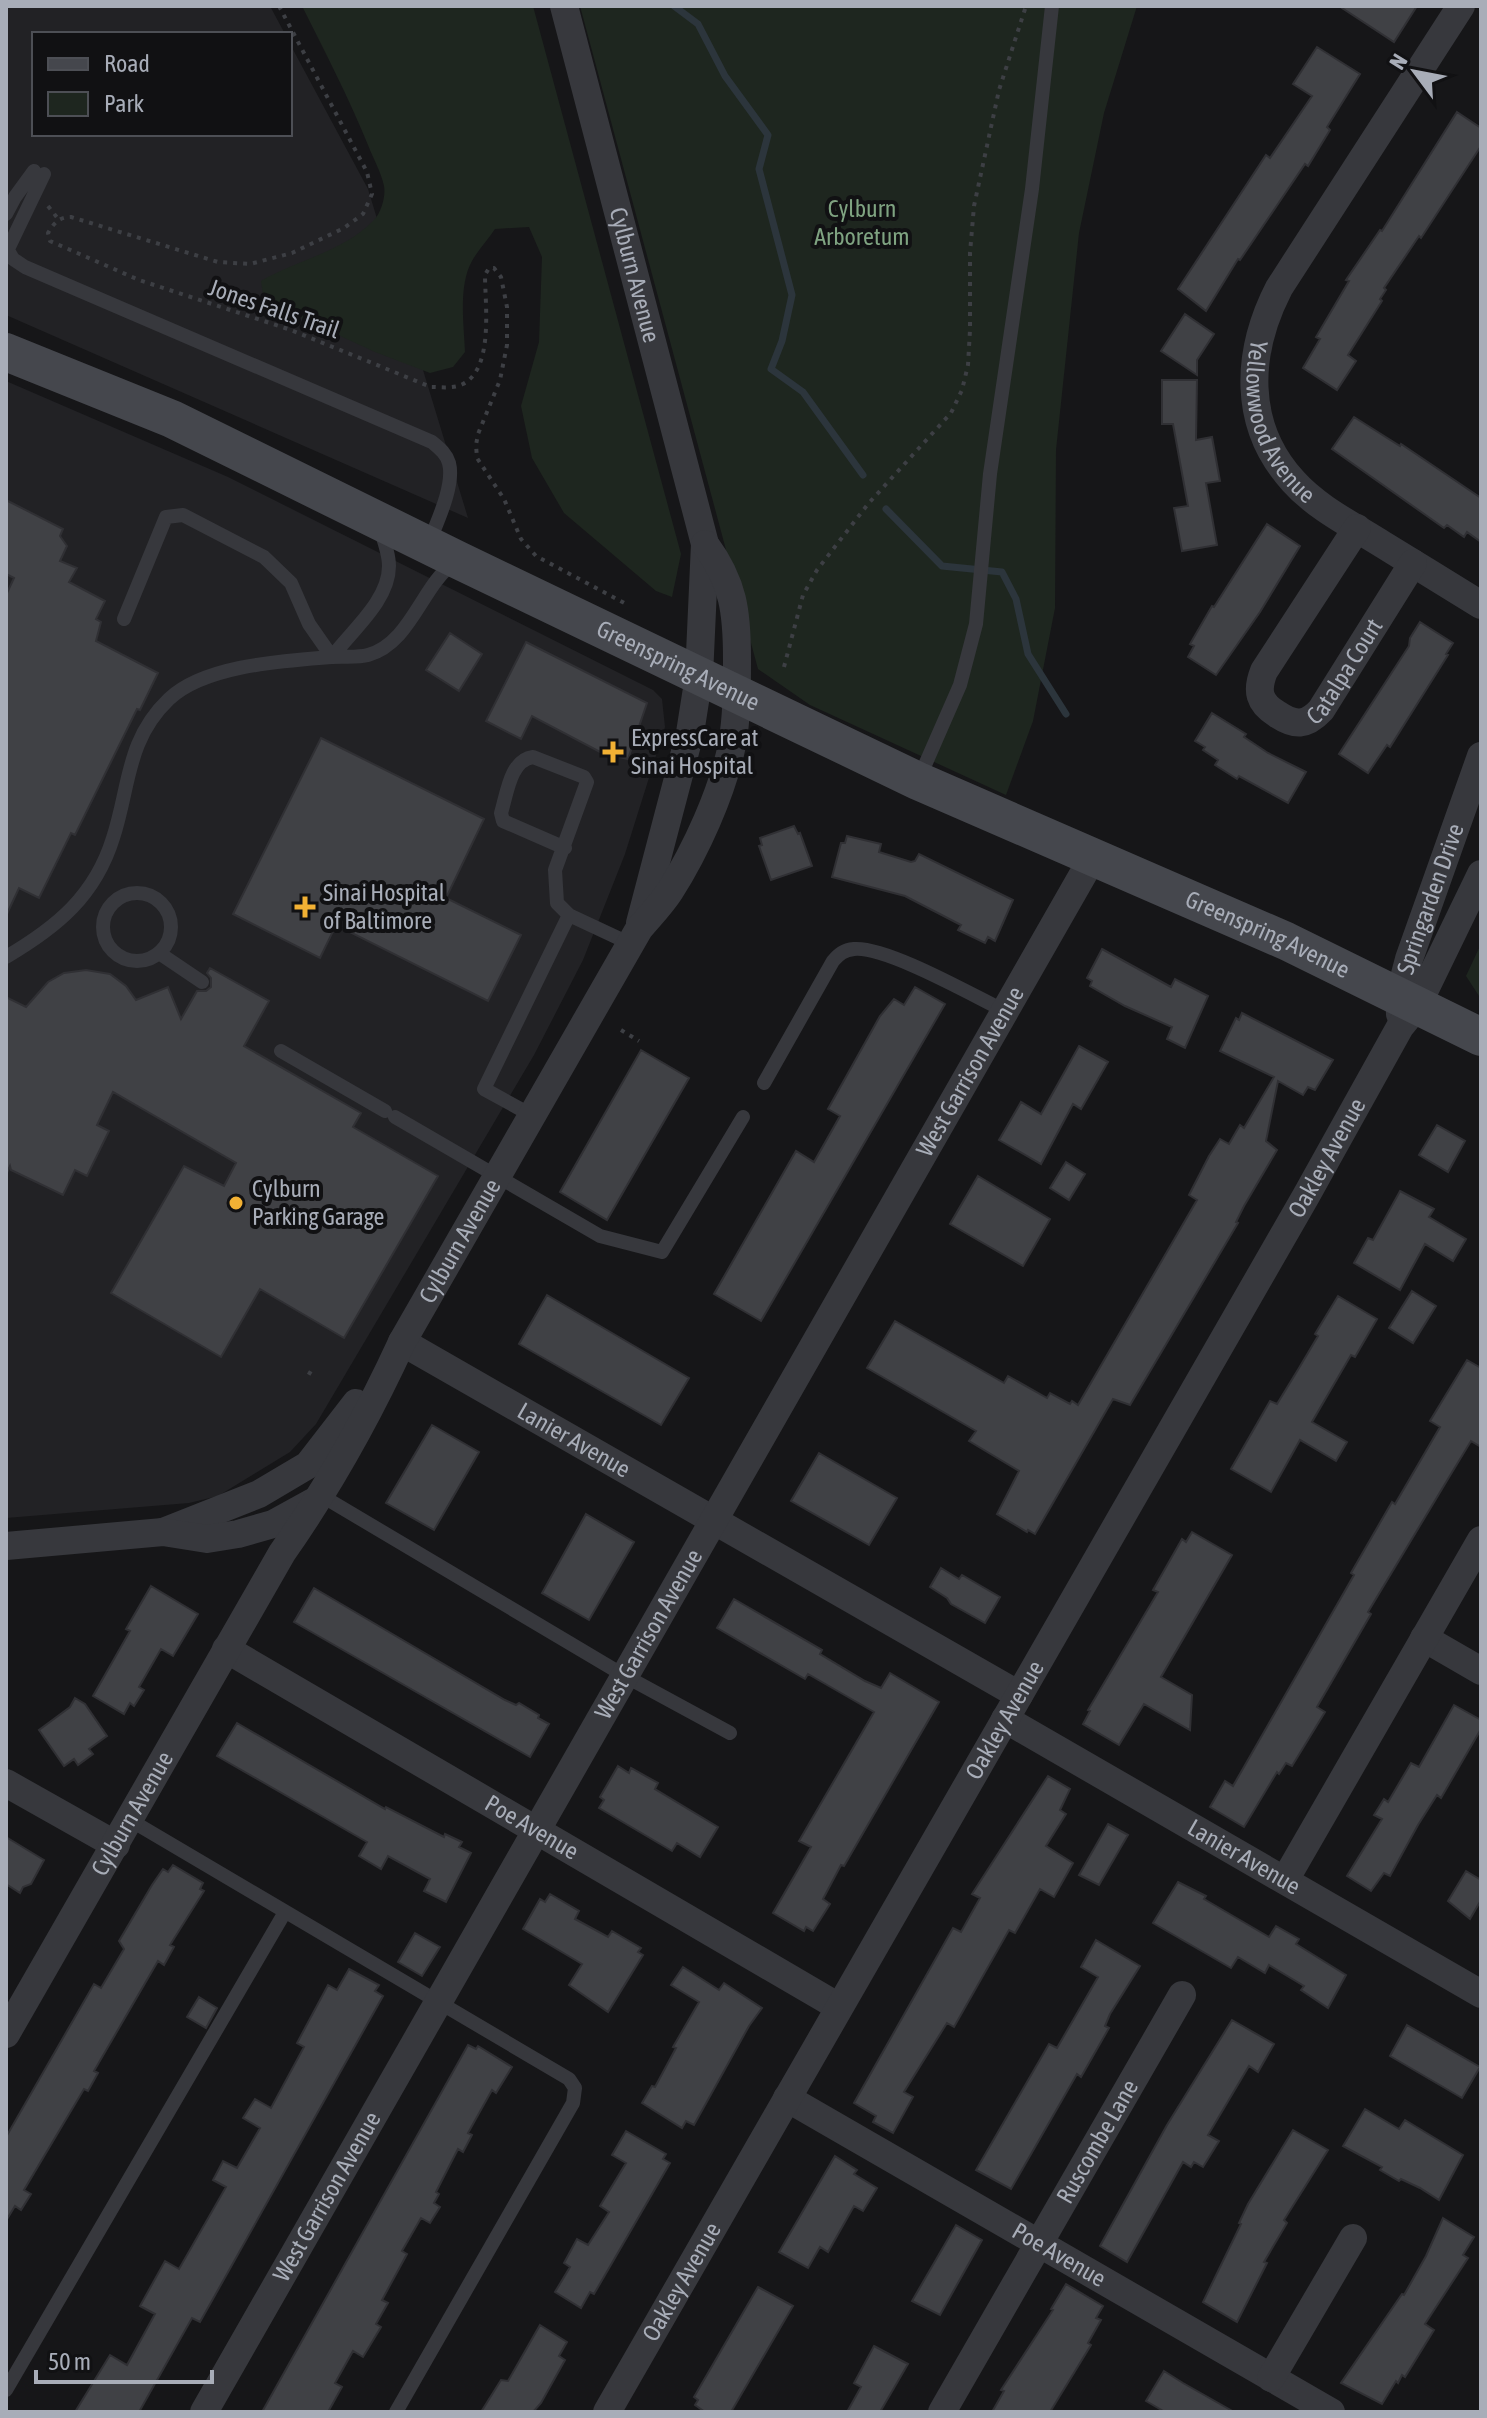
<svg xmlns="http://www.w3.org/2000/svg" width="1487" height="2418" font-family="'Asap Condensed',sans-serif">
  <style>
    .built { fill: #222225 }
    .green { fill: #1e261f }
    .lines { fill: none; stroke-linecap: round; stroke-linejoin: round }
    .stream { stroke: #2c353c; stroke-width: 7 }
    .building { fill: #404145; stroke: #303034; stroke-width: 2 }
    .path { stroke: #3d3f44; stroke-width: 4; stroke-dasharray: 4 6; stroke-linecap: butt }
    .service { stroke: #37383d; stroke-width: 14 }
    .minor { stroke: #37383d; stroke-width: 28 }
    .secondary { stroke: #45474d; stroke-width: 38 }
    .poi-dot { fill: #f2b134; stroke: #111113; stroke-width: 3 }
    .labels { text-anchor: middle; stroke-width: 8; stroke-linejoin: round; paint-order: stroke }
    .park-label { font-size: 24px; fill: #7fa381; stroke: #111113 }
    .street-label { font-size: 24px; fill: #a8adb8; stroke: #111113 }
    .poi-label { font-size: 24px; fill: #a8adb8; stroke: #111113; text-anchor: start }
  </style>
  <rect width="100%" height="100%" fill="#161618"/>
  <!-- built -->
  <path class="built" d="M6 6H270L285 34H34V134H290V44L368 189 468 518 6 315Z
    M6 381 228 477 653 690 662 699 665 727 625 854 583 960 534 1055 316 1424 290 1452 218 1496 189 1503 6 1518Z"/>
  <!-- green -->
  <path class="green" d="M302 6H533L681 554 672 597 656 591 564 513 532 458 521 406 539 342 542 257 529 227 495 229C488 240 478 250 472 261 458 286 464 325 465 352L453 367 430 373 375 352 271 304 263 294 261 281C297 260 343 252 374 220 381 213 386 196 384 186 381 172 373 158 368 145 349 98 325 52 302 6Z
    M580 6H1137L1104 113 1079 233 1056 450 1055 608 1033 721 1006 795 810 705 758 669Z
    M1481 944V999L1466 976Z"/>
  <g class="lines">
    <!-- stream -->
    <path class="stream" d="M674 6 698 24 725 76 768 135 759 169 792 295 782 341 771 369 803 392 863 475
      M886 509 942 566 1002 572 1016 599 1028 654 1066 714"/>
  </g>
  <!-- building -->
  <path class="building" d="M1339 6H1417L1394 42Z
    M1317 47 1360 74 1327 127 1330 130 1308 166 1305 164 1240 260 1238 259 1206 311 1178 289 1266 155 1270 158 1312 96 1293 84Z
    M1457 112 1481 128V146L1421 238 1419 236 1384 288 1386 290 1380 299 1382 301 1348 355 1356 361 1337 390 1303 368 1320 339 1316 337 1349 281 1346 280 1380 230 1382 231Z
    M1185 314 1214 334 1197 360V375L1161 351Z
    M1162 380H1197L1196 440 1212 437 1220 481 1206 483 1217 545 1182 551 1174 508 1188 506 1173 424H1162Z
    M1354 417 1400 446 1401 444 1481 498V542L1467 532 1464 537 1447 525 1444 528 1332 449Z
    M6 500 63 529 60 536 67 546 60 561 77 568 69 582 105 601 96 619 101 622 96 641 158 673 140 710 137 709 75 835 71 833 39 898 19 888 6 916V595L14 578 6 574Z
    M1267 524 1300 546 1260 612 1216 675 1188 657 1194 646 1190 644 1212 606 1214 607Z
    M1420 622 1453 643 1446 654 1448 655 1390 747 1387 745 1368 773 1339 754 1409 646 1410 638Z
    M450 633 482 654 459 691 426 670Z
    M526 642 647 703 628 759 602 753 532 716 521 739 486 721Z
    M1212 713 1246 734 1244 737 1268 753 1306 772 1288 803 1239 776 1237 779 1215 765 1218 760 1203 750 1205 747 1195 741Z
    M321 738 484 819 446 898 521 935 488 1001 336 925 320 958 233 914Z
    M794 826 798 834 800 833 812 866 771 880 759 846 762 845 760 838Z
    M847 836 881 844 879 852 911 862 915 861 919 854 1013 900 995 941 988 937 985 943 958 930 961 925 905 896 832 877 841 843H845Z
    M1102 949 1171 987 1175 979 1208 996 1185 1048 1167 1039 1172 1027 1125 1006 1090 986 1092 981 1087 978Z
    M210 968 269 1001 244 1046 361 1113 353 1127 438 1176 344 1338 260 1289 221 1357 111 1293 184 1166 224 1186 236 1163 113 1092 97 1125 109 1131 87 1176 75 1170 63 1195 11 1170 10 1166 6 1175V997L26 1007 48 982 64 973 86 970 110 974 126 986 136 1000 168 987 181 1019 197 991H206L211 987V978L207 973Z
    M915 987 945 1004 761 1321 714 1294 796 1151 814 1162 840 1116 828 1109 880 1016 894 999 904 1005Z
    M1242 1013 1333 1060 1315 1090 1308 1087 1303 1095 1278 1081 1266 1141 1277 1150 1244 1206 1236 1222 1238 1223 1130 1405 1113 1399 1035 1534 1028 1530 1027 1532 997 1514 1019 1471 969 1441 976 1431 867 1368 895 1321 1004 1383 1008 1376 1047 1398 1050 1393 1070 1404 1072 1401 1078 1405 1197 1200 1189 1195 1209 1156 1220 1139 1229 1144 1240 1125 1244 1128 1274 1077 1220 1051 1236 1018 1239 1020Z
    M1079 1046 1108 1062 1081 1109 1073 1104 1041 1164 999 1140 1021 1102 1041 1114Z
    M641 1050 689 1078 607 1220 560 1192Z
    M1437 1125 1465 1141 1448 1172 1419 1155Z
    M1066 1162 1085 1174 1069 1200 1050 1188Z
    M978 1176 1050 1219 1023 1266 950 1224Z
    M1400 1191 1434 1209 1429 1217 1466 1239 1453 1261 1425 1244 1400 1290 1354 1263 1368 1238 1373 1240Z
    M1412 1291 1436 1306 1413 1343 1389 1328Z
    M547 1295 689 1378 661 1425 519 1344Z
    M1338 1296 1377 1319 1355 1357 1351 1355 1312 1422 1347 1442 1336 1461 1300 1440 1271 1492 1231 1469 1270 1401 1277 1404 1299 1368 1318 1336 1315 1334Z
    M1467 1360 1481 1368V1447L1471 1441 1451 1474 1368 1612 1371 1614 1317 1707 1325 1712 1292 1766 1286 1763 1279 1774 1277 1772 1244 1827 1210 1807 1225 1781 1233 1786 1354 1575 1351 1573 1381 1521 1392 1502 1395 1504 1440 1427 1430 1421Z
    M432 1425 479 1452 434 1530 386 1503Z
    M819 1453 897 1498 869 1545 791 1501Z
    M586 1514 634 1542 589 1620 542 1593Z
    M1192 1532 1232 1555 1161 1677 1192 1695 1190 1730 1144 1704 1119 1745 1083 1724 1090 1711 1088 1710 1158 1592 1153 1590 1182 1539 1186 1542Z
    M941 1568 959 1579 962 1575 1000 1597 985 1623 951 1604 947 1598 930 1587Z
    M151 1586 198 1614 173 1656 161 1649 139 1687 144 1690 134 1706 130 1703 124 1714 93 1696 130 1631 126 1629Z
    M314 1588 505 1700 516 1705 519 1703 539 1715 538 1718 549 1724 530 1757 294 1622Z
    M734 1599 822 1650 820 1654 865 1681 881 1688 890 1673 939 1702 844 1866 841 1865 823 1899 830 1904 813 1931 806 1927 804 1931 773 1913 811 1847 799 1841 874 1712 808 1674 805 1679 717 1628Z
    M75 1698 85 1704 107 1736 89 1749 93 1754 78 1765 74 1759 64 1766 39 1730 70 1707Z
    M1454 1705 1481 1720V1729L1441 1798 1437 1795 1418 1825 1390 1876 1384 1873 1371 1891 1347 1876 1382 1819 1374 1815 1384 1799 1388 1802 1411 1763 1419 1767Z
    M237 1723 385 1809 386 1807 444 1837 445 1834 462 1842 459 1847 471 1853 446 1902 424 1891 430 1879 388 1856 381 1869 359 1856 367 1842 217 1756Z
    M618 1766 629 1773 631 1768 658 1783 655 1789 718 1827 700 1857 677 1843 672 1851 599 1808 604 1800 600 1797Z
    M1048 1776 1070 1789 1060 1810 1066 1814 1046 1846 1073 1863 1054 1897 1040 1889 1015 1933 1009 1930 954 2027 947 2023 904 2092 913 2097 893 2133 873 2122 876 2116 854 2103 953 1928 961 1932 980 1898 972 1894Z
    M1108 1824 1128 1835 1099 1885 1079 1875Z
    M6 1837 44 1860 31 1884 23 1887 20 1893 6 1884Z
    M173 1865 203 1883 200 1889 204 1891 170 1945 174 1947 164 1965 158 1961 94 2071 98 2073 88 2091 84 2089 24 2190 31 2194 21 2210 15 2206 6 2221V2137L94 1984 101 1988 124 1949 119 1941 152 1885 163 1869 168 1872Z
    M1466 1871 1481 1880V1900L1470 1919 1448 1901Z
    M1178 1882 1206 1896 1204 1899 1269 1937 1276 1926 1299 1939 1296 1944 1346 1975 1328 2008 1301 1990 1304 1986 1269 1965 1265 1973 1238 1957 1231 1968 1153 1923Z
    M550 1894 579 1911 575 1919 608 1937 612 1931 641 1948 638 1952 643 1955 608 2012 569 1985 582 1964 523 1929 540 1899 545 1902Z
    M415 1933 440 1947 422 1976 398 1962Z
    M1096 1940 1140 1966 1110 2014 1105 2026 1109 2028 1081 2077 1077 2074 1011 2189 976 2170 1049 2044 1057 2048 1098 1977 1081 1967Z
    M683 1967 719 1990 724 1983 762 2008 749 2026 694 2125 686 2121 682 2128 642 2103 652 2086 655 2087 676 2048 673 2047 699 2002 671 1985Z
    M349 1969 379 1985 375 1991 383 1996 200 2322 192 2318 139 2412H75L110 2355 127 2365 155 2314 140 2306 165 2261 179 2269 226 2187 213 2180 223 2161 237 2168 260 2128 243 2118 255 2099 271 2108 304 2047 297 2043 328 1985 337 1990Z
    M199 1997 217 2008 206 2028 187 2017Z
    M1232 2020 1274 2044 1258 2072 1249 2066 1208 2135 1219 2141 1203 2167 1194 2162 1191 2167 1183 2162 1127 2262 1100 2246 1167 2125Z
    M1407 2025 1480 2067 1462 2098 1390 2056Z
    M468 2045 476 2049 478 2046 512 2067 496 2093 492 2090 468 2133 472 2135 463 2152 458 2149 436 2192 439 2194 434 2203 440 2207 430 2223 421 2218 402 2251 407 2254 382 2300 388 2303 376 2324 381 2327 363 2357 353 2351 335 2383 342 2387 328 2412H262Z
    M1365 2109 1399 2129 1405 2120 1463 2155 1439 2200 1420 2188 1401 2179 1399 2181 1380 2170 1382 2167 1343 2146Z
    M1293 2130 1328 2150 1284 2220 1287 2223 1264 2262 1267 2263 1237 2322 1203 2302 1241 2224 1239 2223 1248 2204Z
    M626 2131 666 2154 663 2159 670 2163 594 2294 590 2292 581 2308 555 2292 570 2267 564 2263 577 2239 588 2245 609 2212 600 2206 626 2163 612 2155Z
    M835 2156 857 2170 854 2174 877 2188 863 2211 854 2206 828 2252 820 2247 808 2268 779 2252Z
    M1443 2218 1474 2237 1463 2255 1468 2258 1425 2324 1434 2330 1405 2377 1402 2375 1398 2383 1396 2381 1382 2404 1341 2383 1402 2294 1404 2295 1426 2256Z
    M956 2225 982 2240 940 2315 912 2301Z
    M1066 2284 1103 2306 1096 2318 1101 2320 1088 2343 1091 2345 1050 2412H992L1004 2391 1001 2390 1053 2310 1051 2309Z
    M758 2287 793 2306 731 2412H705L695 2405 698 2400 694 2397Z
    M540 2325 567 2342 559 2356 565 2360 541 2403 533 2412H481L501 2380 508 2381Z
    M874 2346 908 2364 880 2412H847L861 2387 854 2383Z
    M1164 2371 1183 2383 1234 2412H1165L1146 2401Z"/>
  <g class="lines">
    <!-- path -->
    <path class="path" d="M279 6 367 172 372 194 363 214 344 228 292 253 250 264 218 262 71 217C59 217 54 223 48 233L50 241 139 280 291 330 431 387C441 387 453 389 463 384 494 368 485 304 485 275L489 268H494L501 277 507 307V345L500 380 478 434 476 445 477 458 504 499 521 539 536 556 628 605
      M48 206 59 220
      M784 667 803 595 817 570 868 504 951 413 962 390 968 365 970 330V253L974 206 999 90 1026 6
      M621 1030 639 1041
      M308 1372 313 1375"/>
    <!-- service -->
    <path class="service" d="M6 214 15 197 34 171
      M6 247 13 259 25 267 432 442C439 448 446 453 449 463 455 486 436 524 428 545
      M7 251 44 174
      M124 619 166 517 183 515 264 557 291 583 309 624 332 657
      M332 657C351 631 389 601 389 566 389 554 384 540 380 529
      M918 781 960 685 976 624 990 474 1032 189 1052 6
      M565 848 503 821 501 813C507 794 510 760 533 757L584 777 587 782 555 870 557 903 569 915 631 944
      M103 927a34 34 0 1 1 68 0a34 34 0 1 1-68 0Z
      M159 953 202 982
      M6 957C57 927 95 896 113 838 130 786 126 740 169 699 205 665 283 661 332 657 343 656 357 658 368 655 411 643 422 585 454 563
      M281 1051 385 1111
      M764 1083 833 961C839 954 844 950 854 949 886 946 972 995 1005 1011
      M533 1116 484 1089 569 915
      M395 1117 600 1236 662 1252 743 1117
      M322 1496 625 1676 730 1733
      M130 1820 569 2079 575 2088 573 2103 396 2412
      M6 2390 285 1912"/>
    <!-- minor -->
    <g class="minor">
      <path id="s1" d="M564 6 705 544 699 676 690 733 640 923"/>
      <path id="s2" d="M1461 6 1279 288C1246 352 1242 425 1293 481 1317 508 1352 525 1382 544 1415 564 1448 585 1481 605"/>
      <path id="s3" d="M1357 528 1264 671C1256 691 1259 703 1277 714 1295 726 1306 726 1321 710L1413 563"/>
      <path id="s4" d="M1400 1014 1399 997 1409 959 1481 756"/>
      <path id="s5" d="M402 1342 1019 1695"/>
      <path d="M163 1532 259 1494 308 1465 356 1403"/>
      <path d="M6 1546 163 1532 207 1539 238 1534 273 1524 313 1502"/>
      <path d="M1424 1638 1481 1671"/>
      <path id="s6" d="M226 1649 839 2007"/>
      <path id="s7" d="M1005 1719 1481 1994"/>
      <path d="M6 1783 116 1845"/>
      <path d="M1285 1880 1481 1540"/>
      <path id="s8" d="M6 2034 282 1553C329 1486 368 1416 402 1342L639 929C649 917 661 905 670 891 696 850 722 793 732 745 737 717 737 688 737 659 737 613 734 583 705 544"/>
      <path id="s9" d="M787 2098 1331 2412"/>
      <path d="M1271 2378 1353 2238"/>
      <path id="s10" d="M204 2412 1093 857"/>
      <path id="s11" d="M607 2412 1306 1196 1400 1027 1417 1006 1481 874"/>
      <path id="s12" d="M942 2412 1182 1995"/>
    </g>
    <!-- secondary -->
    <path class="secondary" id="s13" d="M6 352 172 419 458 560 918 781 1286 941 1481 1037"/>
  </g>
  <!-- markers -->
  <g class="poi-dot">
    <path d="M609 740h8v8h8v8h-8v8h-8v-8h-8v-8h8z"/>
    <path d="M301 895h8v8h8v8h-8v8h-8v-8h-8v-8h8z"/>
    <circle cx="236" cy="1203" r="8"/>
  </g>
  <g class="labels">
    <!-- park labels -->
    <g class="park-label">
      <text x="862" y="217">Cylburn<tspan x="862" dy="28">Arboretum</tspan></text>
    </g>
    <!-- street labels -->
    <g class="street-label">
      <text dy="8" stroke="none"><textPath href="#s1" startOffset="278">Cylburn Avenue</textPath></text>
      <text transform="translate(274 309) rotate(19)" y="8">Jones Falls Trail</text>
      <text dy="8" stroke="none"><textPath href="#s2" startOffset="480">Yellowwood Avenue</textPath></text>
      <text dy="8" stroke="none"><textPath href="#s13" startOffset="742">Greenspring Avenue</textPath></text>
      <text dy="8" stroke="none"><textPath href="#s3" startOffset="316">Catalpa Court</textPath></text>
      <text dy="8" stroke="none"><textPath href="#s4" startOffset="120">Springarden Drive</textPath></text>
      <text dy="8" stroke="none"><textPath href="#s13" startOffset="1390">Greenspring Avenue</textPath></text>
      <text dy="8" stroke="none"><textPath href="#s10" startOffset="1544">West Garrison Avenue</textPath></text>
      <text dy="8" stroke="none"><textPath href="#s11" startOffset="1446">Oakley Avenue</textPath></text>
      <text dy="8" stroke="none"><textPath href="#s8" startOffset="914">Cylburn Avenue</textPath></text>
      <text dy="8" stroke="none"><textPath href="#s5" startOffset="198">Lanier Avenue</textPath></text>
      <text dy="8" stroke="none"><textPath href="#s10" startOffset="896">West Garrison Avenue</textPath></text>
      <text dy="8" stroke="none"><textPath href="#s11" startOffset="798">Oakley Avenue</textPath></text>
      <text dy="8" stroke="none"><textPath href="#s8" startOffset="254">Cylburn Avenue</textPath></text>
      <text dy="8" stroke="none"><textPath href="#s6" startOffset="354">Poe Avenue</textPath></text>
      <text dy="8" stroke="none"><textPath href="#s7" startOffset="276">Lanier Avenue</textPath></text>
      <text dy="8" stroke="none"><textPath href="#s12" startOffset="312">Ruscombe Lane</textPath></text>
      <text dy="8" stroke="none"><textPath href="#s10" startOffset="248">West Garrison Avenue</textPath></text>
      <text dy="8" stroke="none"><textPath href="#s9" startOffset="314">Poe Avenue</textPath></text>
      <text dy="8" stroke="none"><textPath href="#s11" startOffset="150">Oakley Avenue</textPath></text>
    </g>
    <!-- poi labels -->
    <g class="poi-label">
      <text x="631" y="746">ExpressCare at<tspan x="631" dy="28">Sinai Hospital</tspan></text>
      <text x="323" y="901">Sinai Hospital<tspan x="323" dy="28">of Baltimore</tspan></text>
      <text x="252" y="1197">Cylburn<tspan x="252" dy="28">Parking Garage</tspan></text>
    </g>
  </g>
  <!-- border -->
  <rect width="1487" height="2418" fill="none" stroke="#a8adb8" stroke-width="16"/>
  <!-- legend -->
  <rect x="32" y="32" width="260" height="104" fill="#111113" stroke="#4d4f55" stroke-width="2"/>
  <rect x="48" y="58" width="40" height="12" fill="#45474d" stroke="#4d4f55" stroke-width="2"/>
  <text x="104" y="72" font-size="24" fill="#a8adb8">Road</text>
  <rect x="48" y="92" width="40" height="24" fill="#1e261f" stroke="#4d4f55" stroke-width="2"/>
  <text x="104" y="112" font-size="24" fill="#a8adb8">Park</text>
  <!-- north arrow -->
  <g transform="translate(1415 72) rotate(302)" stroke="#111113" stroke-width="6" paint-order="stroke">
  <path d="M0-6L14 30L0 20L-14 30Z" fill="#a8adb8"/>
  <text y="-12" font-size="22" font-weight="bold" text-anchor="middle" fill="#a8adb8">N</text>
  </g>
  <!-- scale -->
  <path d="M36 2370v12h176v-12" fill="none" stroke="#a8adb8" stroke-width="4"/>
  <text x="48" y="2370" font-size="24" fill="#a8adb8" stroke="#111113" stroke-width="6" paint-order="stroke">50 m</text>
</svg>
